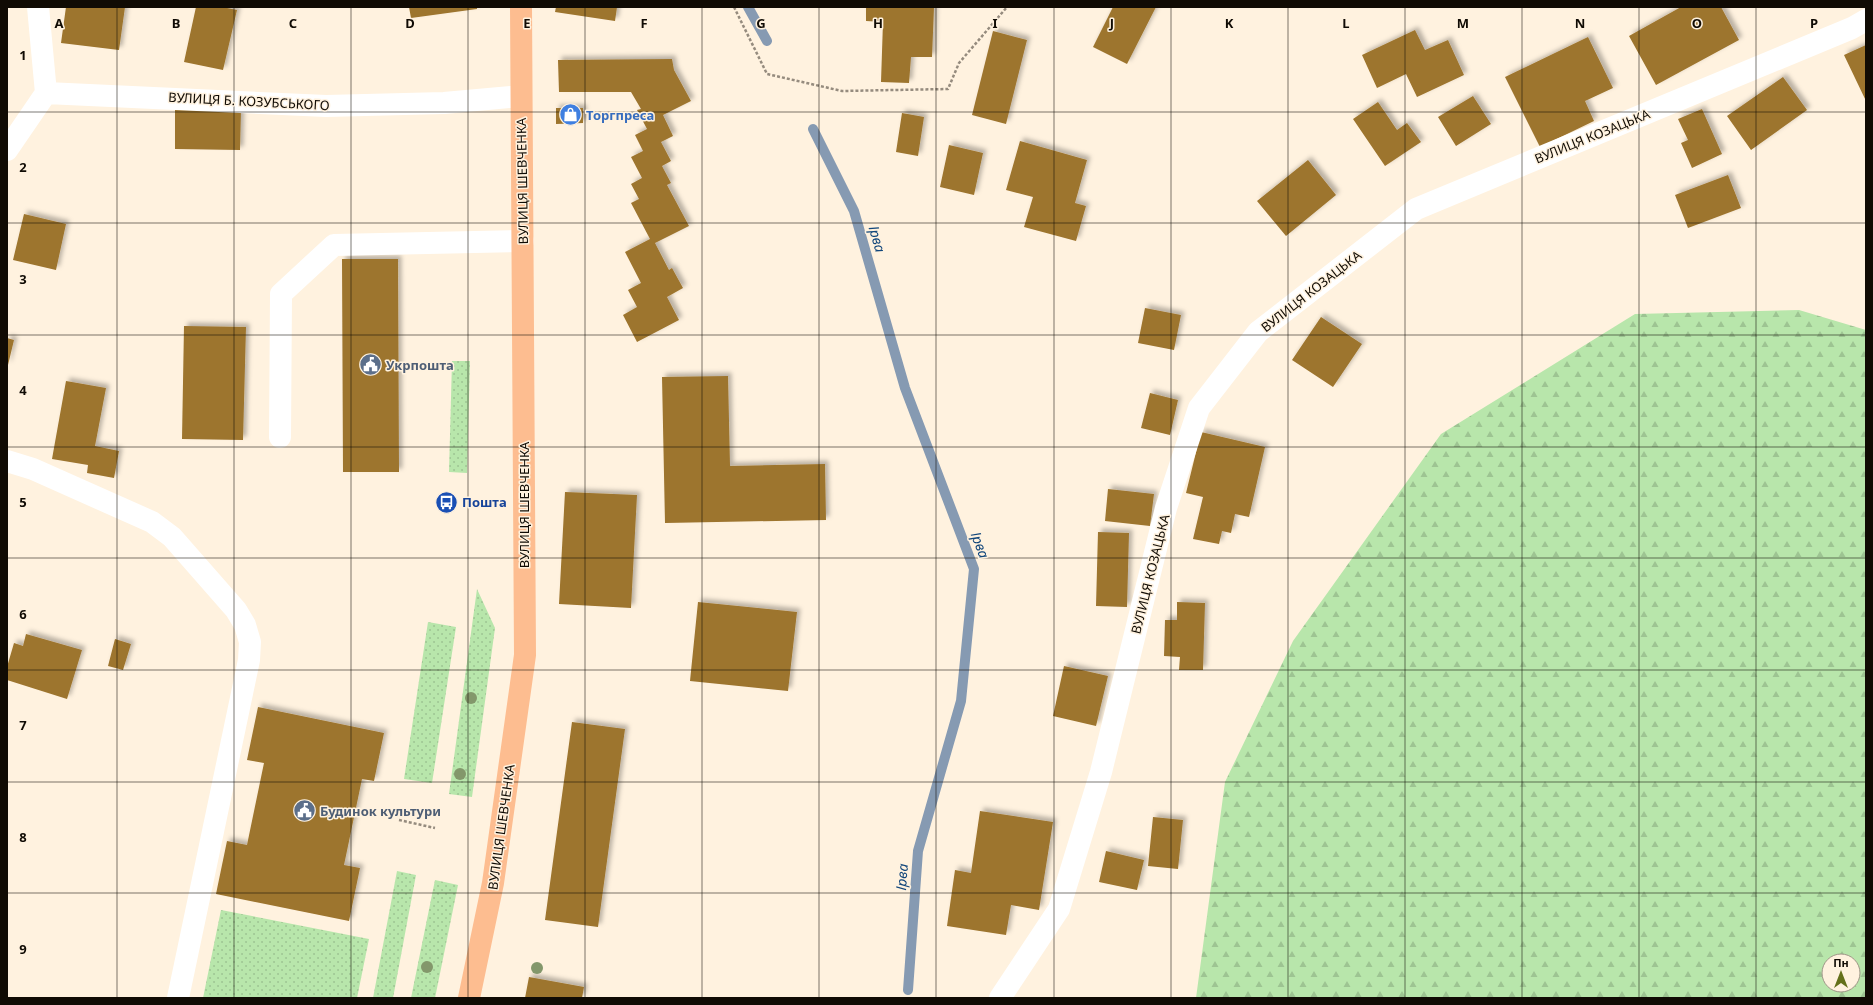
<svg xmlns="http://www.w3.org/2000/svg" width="1873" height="1005" font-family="'Noto Sans',sans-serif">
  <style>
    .grass { fill: url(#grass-dots) }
    .forest { fill: url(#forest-firs); fill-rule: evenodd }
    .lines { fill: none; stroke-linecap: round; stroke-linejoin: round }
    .stream { stroke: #869ab2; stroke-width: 10 }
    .building { fill: #9d742d; filter: url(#shadow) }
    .path { stroke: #958b7e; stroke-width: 2.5; stroke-dasharray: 3 2; stroke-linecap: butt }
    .minor { stroke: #fff; stroke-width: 22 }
    .major { stroke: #fdbd90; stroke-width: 22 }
    .tree { fill: #83976b }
    .grid { fill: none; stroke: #100b04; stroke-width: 1; stroke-opacity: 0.55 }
    .labels { text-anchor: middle; stroke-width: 3; stroke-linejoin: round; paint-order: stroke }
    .street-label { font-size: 13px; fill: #100b04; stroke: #fff2df }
    .shop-label { font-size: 13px; font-weight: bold; fill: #366cbe; stroke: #fff2df; text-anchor: start }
    .service-label { font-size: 13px; font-weight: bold; fill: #4e5e75; stroke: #fff2df; text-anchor: start }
    .transit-label { font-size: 13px; font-weight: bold; fill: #164399; stroke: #fff2df; text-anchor: start }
    .water-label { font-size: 14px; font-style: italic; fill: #11467b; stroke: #fff2df }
    .grid-label { font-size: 13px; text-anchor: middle; font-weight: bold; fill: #100b04; stroke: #fff2df; stroke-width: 3; stroke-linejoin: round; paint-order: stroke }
  </style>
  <defs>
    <pattern id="grass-dots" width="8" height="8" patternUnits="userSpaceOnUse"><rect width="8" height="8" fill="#b8e6ab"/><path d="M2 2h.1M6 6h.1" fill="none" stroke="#9dc492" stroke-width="1.8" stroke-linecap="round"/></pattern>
    <pattern id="forest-firs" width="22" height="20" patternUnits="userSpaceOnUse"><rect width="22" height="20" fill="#b8e6ab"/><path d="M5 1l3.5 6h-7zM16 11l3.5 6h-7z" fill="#9dc492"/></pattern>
    <filter id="shadow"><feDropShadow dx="3.5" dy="-3.5" stdDeviation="2" flood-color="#0004"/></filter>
  </defs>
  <rect width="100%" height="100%" fill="#fff2df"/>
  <!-- grass -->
  <path class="grass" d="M452 361H470L467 473 449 472Z
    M477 589 495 628 472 797 449 794Z
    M428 622 456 627 432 783 404 779Z
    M397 871 416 875 393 998H373Z
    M435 880 458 885 435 998H411Z
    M221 910 369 939 357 998H203Z"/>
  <!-- forest -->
  <path class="forest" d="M1799 310 1866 330V998H1196L1225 782 1293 641 1441 434 1635 314ZM1829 961H1853V985H1829Z"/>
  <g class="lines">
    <!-- stream -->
    <path class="stream" d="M748 7 767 41
      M813 129 854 211 905 388 974 569 961 701 918 851 908 990"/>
  </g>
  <!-- building -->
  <path class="building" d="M66 7H125L119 50 61 43Z
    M196 7H222L237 10 223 70 184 62Z
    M409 7H477V9L411 18Z
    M556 7H617L615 21 555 12Z
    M866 7H934L932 57H911L909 83 881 82 883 22 866 21Z
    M1113 7H1156L1127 64 1093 47Z
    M1681 7H1721L1739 40 1656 85 1629 36Z
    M1415 30 1425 50 1448 40 1464 75 1417 97 1406 74 1377 88 1362 55Z
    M993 31 1027 40 1006 124 972 115Z
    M1588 37 1613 88 1585 101 1594 121 1540 147 1505 77Z
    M1866 45V101L1844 55Z
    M672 59 674 70 691 101 663 115 673 136 661 142 671 161 662 166 671 183 667 185 689 226 655 243 669 270 672 268 683 288 667 297 679 320 637 342 623 315 637 307 628 290 641 283 625 252 650 239 631 203 639 199 631 184 642 178 631 157 643 151 635 135 647 129 637 110 641 109 631 92H559L558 60Z
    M1783 77 1807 110 1751 150 1727 116Z
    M1473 96 1491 124 1456 146 1438 117Z
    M1378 102 1397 130 1407 123 1421 142 1385 166 1353 119Z
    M556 108H583V123L556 124Z
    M1702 109 1722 154 1692 168 1681 143 1688 140 1678 119Z
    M175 110H241L240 150 175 149Z
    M902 113 924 117 918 156 896 152Z
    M1020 141 1087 160 1075 203 1086 206 1076 241 1024 227 1033 197 1006 190Z
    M949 145 983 153 974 195 940 187Z
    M1308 160 1336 195 1286 236 1257 201Z
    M1728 175 1741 208 1688 228 1675 195Z
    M24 214 66 224 56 270 13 260Z
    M342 259H398L399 472H343Z
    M1145 308 1181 315 1174 350 1138 343Z
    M1321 317 1362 344 1333 387 1292 360Z
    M184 326 246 327 243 440 182 439Z
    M7 338 14 340 8 365H7Z
    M728 376 730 466 825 464 826 520 665 523 662 377Z
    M66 381 106 388 95 446 119 451 114 478 87 473 88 465 52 459Z
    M1150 393 1178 400 1170 435 1141 428Z
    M1201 432 1265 447 1249 517 1235 514 1231 533 1222 531 1219 544 1193 539 1203 497 1186 493Z
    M1108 489 1154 494 1150 526 1105 521Z
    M565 492 637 495 631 608 559 604Z
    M1098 532 1129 533 1127 607 1096 606Z
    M698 602 797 612 788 691 690 681Z
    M1177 602 1205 603 1203 670H1179L1180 657 1164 656 1165 620H1177Z
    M26 634 82 650 67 699 7 680V667L14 643 23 646Z
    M115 639 131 644 123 670 108 666Z
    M1064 666 1108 676 1096 726 1053 716Z
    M258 707 384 733 374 781 362 779 344 865 360 868 349 921 216 894 227 841 247 845 264 763 247 760Z
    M572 722 625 729 598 927 545 920Z
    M980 811 1053 822 1039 910 1011 905 1006 935 947 926 955 870 971 873Z
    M1153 817 1183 820 1178 869 1148 866Z
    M1106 851 1144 860 1137 890 1099 882Z
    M529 977 584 987 582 998H525Z"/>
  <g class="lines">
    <!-- path -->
    <path class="path" d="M734 7 767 74 842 91 948 89 959 63 1007 7
      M399 820 435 828"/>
    <!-- minor -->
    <path class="minor" d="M38 7 46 93
      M7 150 46 93 326 106 444 103 521 96
      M280 437 281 294 334 245 523 241
      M7 461 33 469 152 522 172 537 236 610 245 625 250 642 249 660 178 998
      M1000 998 1059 909 1101 772 1166 508 1199 408 1258 332 1416 209 1852 28 1866 20"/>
    <!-- major -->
    <path class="major" d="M469 998 493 883 525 655 521 7"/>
  </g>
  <!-- trees -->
  <g class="tree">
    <circle cx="471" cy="698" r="6"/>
    <circle cx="460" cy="774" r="6"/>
    <circle cx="427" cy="967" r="6"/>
    <circle cx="537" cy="968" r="6"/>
  </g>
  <!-- grid -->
  <path class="grid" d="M117 7V998M234 7V998M351 7V998M468 7V998M585 7V998M702 7V998M819 7V998M936 7V998M1054 7V998M1171 7V998M1288 7V998M1405 7V998M1522 7V998M1639 7V998M1756 7V998M7 112H1866M7 223H1866M7 335H1866M7 447H1866M7 558H1866M7 670H1866M7 782H1866M7 893H1866"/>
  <!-- icons -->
  <defs>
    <symbol id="shop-disc" viewBox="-11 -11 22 22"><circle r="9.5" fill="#3f7fe0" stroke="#fff2df"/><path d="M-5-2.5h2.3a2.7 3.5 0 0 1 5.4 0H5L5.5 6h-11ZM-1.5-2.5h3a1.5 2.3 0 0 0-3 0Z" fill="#fff"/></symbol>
    <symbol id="civic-disc" viewBox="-11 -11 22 22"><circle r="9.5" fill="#5c6f8a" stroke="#fff2df"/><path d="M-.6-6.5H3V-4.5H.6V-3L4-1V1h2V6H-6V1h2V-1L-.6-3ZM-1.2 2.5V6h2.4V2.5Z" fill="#fff"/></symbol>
    <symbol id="bus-disc" viewBox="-11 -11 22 22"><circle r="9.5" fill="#1a4fb4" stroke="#fff2df"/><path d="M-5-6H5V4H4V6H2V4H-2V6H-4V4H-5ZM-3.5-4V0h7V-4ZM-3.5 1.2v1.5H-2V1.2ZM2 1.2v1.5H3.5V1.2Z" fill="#fff"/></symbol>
  </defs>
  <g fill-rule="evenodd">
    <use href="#shop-disc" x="558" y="102" width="25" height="25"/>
    <use href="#civic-disc" x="358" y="352" width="25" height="25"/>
    <use href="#bus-disc" x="434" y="490" width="25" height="25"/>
    <use href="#civic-disc" x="292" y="798" width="25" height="25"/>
  </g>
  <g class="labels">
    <!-- street labels -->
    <g class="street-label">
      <text transform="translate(249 101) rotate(3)" y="5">ВУЛИЦЯ Б. КОЗУБСЬКОГО</text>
      <text transform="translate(1592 136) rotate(-22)" y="5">ВУЛИЦЯ КОЗАЦЬКА</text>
      <text transform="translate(522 181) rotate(-91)" y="5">ВУЛИЦЯ ШЕВЧЕНКА</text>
      <text transform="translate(1311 291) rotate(-38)" y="5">ВУЛИЦЯ КОЗАЦЬКА</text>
      <text transform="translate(524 505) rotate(-90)" y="5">ВУЛИЦЯ ШЕВЧЕНКА</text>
      <text transform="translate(1150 574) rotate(-76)" y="5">ВУЛИЦЯ КОЗАЦЬКА</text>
      <text transform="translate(501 827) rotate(-82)" y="5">ВУЛИЦЯ ШЕВЧЕНКА</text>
    </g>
    <!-- shop labels -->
    <g class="shop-label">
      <text x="586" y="120">Торгпреса</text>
    </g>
    <!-- service labels -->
    <g class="service-label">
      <text x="386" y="370">Укрпошта</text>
      <text x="320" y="816">Будинок культури</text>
    </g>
    <!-- transit labels -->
    <g class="transit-label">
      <text x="462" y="507">Пошта</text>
    </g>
    <!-- water labels -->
    <g class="water-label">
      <text transform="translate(877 239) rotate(74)" y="5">Ірва</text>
      <text transform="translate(980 545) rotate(69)" y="5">Ірва</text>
      <text transform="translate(902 877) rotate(-86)" y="5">Ірва</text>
    </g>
  </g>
  <g class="grid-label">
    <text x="59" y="28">A</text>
    <text x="176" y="28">B</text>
    <text x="293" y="28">C</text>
    <text x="410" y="28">D</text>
    <text x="527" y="28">E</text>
    <text x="644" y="28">F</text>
    <text x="761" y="28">G</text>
    <text x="878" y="28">H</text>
    <text x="995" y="28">I</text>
    <text x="1112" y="28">J</text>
    <text x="1229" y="28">K</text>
    <text x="1346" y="28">L</text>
    <text x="1463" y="28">M</text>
    <text x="1580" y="28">N</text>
    <text x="1697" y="28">O</text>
    <text x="1814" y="28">P</text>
    <text x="23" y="60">1</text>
    <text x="23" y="172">2</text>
    <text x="23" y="284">3</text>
    <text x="23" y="395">4</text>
    <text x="23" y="507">5</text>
    <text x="23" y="619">6</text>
    <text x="23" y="730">7</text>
    <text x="23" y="842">8</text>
    <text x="23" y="954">9</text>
  </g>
  <!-- border -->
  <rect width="1873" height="1005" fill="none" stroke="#100b04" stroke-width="16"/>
  <!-- north arrow -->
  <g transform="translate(1841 973)"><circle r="19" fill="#fff2df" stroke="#9f9687"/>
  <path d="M0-3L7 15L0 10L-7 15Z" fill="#64701a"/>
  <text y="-6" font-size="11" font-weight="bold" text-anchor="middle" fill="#100b04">Пн</text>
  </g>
</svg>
